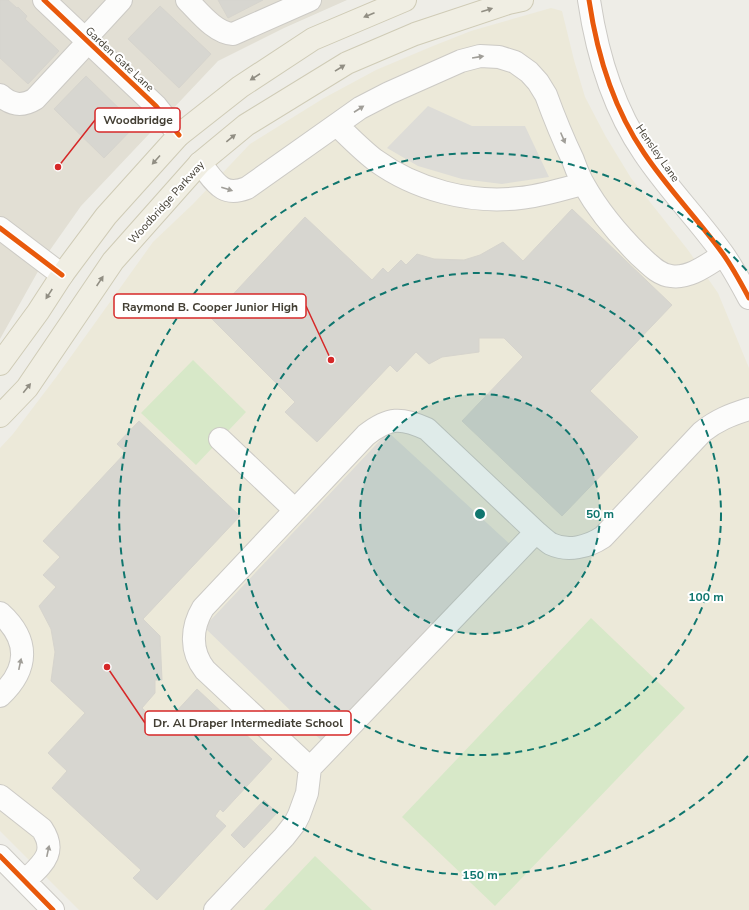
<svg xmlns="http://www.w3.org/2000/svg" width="749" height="910" font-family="'Nunito Sans',sans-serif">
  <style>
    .residential { fill: #e2dfd4 }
    .education { fill: #ece9d9 }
    .green { fill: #d7e8c8 }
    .parking { fill: #dddcd7 }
    .building { fill: #d7d6d0; stroke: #d6d4cd }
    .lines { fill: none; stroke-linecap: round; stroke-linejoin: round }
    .minor-casing { stroke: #cccac5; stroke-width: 24 }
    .major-casing { stroke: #cfcbb6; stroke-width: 24 }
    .minor { stroke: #fcfcfb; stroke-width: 22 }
    .major { stroke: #f0eee3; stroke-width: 22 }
    .cycleway-casing { stroke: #fff; stroke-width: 8 }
    .cycleway { stroke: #e8590c; stroke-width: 5 }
    .oneway { fill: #918e83 }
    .oneway2 { fill: #a09e98 }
    .ring { fill: none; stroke: #0f766e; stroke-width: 2; stroke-dasharray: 7 5 }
    .labels { text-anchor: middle; stroke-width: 4; stroke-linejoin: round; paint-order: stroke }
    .street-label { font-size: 11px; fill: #433f34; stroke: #fff }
    .centre { fill: #0f766e; stroke: #fff; stroke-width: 2 }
    .ring-label { font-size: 12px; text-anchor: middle; font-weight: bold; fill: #0f766e; stroke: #fff; stroke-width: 4; stroke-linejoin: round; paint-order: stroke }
    .leader { fill: none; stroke: #d62828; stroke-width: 1.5 }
    .callout-dot { fill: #d62828; stroke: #fff; stroke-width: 1.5 }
    .callout { fill: #fff; stroke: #d62828; stroke-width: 1.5 }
    .callout-label { font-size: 12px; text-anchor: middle; font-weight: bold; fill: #433f34 }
  </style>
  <rect width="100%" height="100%" fill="#eeede7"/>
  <!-- residential -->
  <path class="residential" d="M0 0H347L284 28 218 61 81 206 50 250 0 339Z"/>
  <!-- education -->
  <path class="education" d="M551 8 562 11 574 60 585 97 606 137 631 178 688 250 718 293 749 368V910H79L0 831V448L13 434 57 376 153 242 193 204 250 144 324 98 376 70 433 46 471 31Z"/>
  <!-- green -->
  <path class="green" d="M193 360 246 412 196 465 141 413Z
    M591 618 685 708 495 906 402 817Z
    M315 856 372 910H264Z"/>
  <!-- parking -->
  <path class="parking" d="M428 106 472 126H525L549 177 502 184 462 179 418 166 387 148Z
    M388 432 512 546 325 744 204 627Z"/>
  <!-- building -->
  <path class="building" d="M0 0H8L17 8 18 7 27 16 25 19 59 51 28 84 0 58Z
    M218 0H263L228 18Z
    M160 6 211 54 179 88 128 39Z
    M86 76 136 125 104 158 54 109Z
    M572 209 672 305 590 391 638 437 562 516 462 421 523 357 504 338H479V352L442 357 429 364 416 352 397 372 390 365 317 442 285 412 295 402 211 318 305 217 372 280 383 268 388 273 401 260 406 265 417 254 434 259 464 260 480 255 503 242 523 261Z
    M139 421 240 516 143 619 160 636 162 680H155V693L142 708 162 727 197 689 272 759 223 812 220 809 215 816 226 826 157 900 133 878 141 870 52 788 67 771 48 753 85 713 51 681 55 652 51 629 39 606 56 587 43 575 60 557 43 541 126 452 117 444Z
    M264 800 277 813 244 848 231 835Z"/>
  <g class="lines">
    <defs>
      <path id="minor" d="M44 0 156 106 179 135
        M187 0C199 12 215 33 233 34L310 0
        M589 0C597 54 613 108 644 153 668 189 698 219 723 254 733 268 741 283 749 298
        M85 39 121 0
        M0 95C11 105 22 107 35 99L88 42
        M337 125C349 137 362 150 375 160 416 190 471 204 520 198 541 196 562 189 583 184
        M200 163C215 181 221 198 247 188L360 108 389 93 461 61 480 56 499 57 515 62 529 72 538 82 546 95C554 117 563 139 573 160 576 168 579 177 584 185 598 210 618 234 639 255 648 263 658 275 671 276 690 279 708 264 723 255
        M0 228 62 275
        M220 439 295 510
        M0 613C30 640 29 669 0 696
        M310 768 205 670C190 651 191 628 203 608L366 435C389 417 401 417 427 429L536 532
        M0 796 42 829C58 853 42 864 25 881
        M0 856 53 910
        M215 910 284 837 295 823 299 815 307 793 310 768 536 532C541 536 546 541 551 544 568 552 588 547 603 537L702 432C717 420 730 415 749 409"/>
      <path id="major" d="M0 364 38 312 62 275 106 216 179 135 240 87 313 39 405 0
        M0 416 27 388 113 261 200 163 246 125 347 63 415 34 508 3 522 0"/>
    </defs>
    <!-- minor casing -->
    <use href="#minor" class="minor-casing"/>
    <!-- major casing -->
    <use href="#major" class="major-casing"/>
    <!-- minor -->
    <use href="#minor" class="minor"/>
    <!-- major -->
    <use href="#major" class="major"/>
    <defs>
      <path id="cycleway" d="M44 0 156 106 179 135
        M589 0C597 54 613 108 644 153 668 189 698 219 723 254 733 268 741 283 749 298
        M0 228 62 275
        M0 856 53 910"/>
    </defs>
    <!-- cycleway casing -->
    <use href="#cycleway" class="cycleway-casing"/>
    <!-- cycleway -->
    <use href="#cycleway" class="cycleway"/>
  </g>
  <!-- one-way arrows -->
  <defs><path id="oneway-solid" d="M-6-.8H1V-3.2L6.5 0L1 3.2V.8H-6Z"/></defs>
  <g class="oneway">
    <use href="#oneway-solid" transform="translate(487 10) rotate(-18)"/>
    <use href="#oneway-solid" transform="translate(369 15) rotate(157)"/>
    <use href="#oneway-solid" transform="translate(340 68) rotate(-32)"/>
    <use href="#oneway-solid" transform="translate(255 77) rotate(147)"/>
    <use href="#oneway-solid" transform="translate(231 138) rotate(-39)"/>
    <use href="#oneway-solid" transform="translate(156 160) rotate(132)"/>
    <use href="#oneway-solid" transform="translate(100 281) rotate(-56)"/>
    <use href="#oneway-solid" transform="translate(49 294) rotate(123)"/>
    <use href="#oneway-solid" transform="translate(27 388) rotate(-51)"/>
  </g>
  <g class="oneway2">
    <use href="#oneway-solid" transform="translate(478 57) rotate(-9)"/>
    <use href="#oneway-solid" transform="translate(359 109) rotate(-33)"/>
    <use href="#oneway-solid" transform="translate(563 138) rotate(67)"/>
    <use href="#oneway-solid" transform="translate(227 189) rotate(17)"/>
    <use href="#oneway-solid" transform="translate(20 664) rotate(-78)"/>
    <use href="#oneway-solid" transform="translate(48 851) rotate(-78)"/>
  </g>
  <!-- distance rings -->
  <circle cx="480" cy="514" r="120" fill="#0f766e" fill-opacity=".12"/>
  <g class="ring">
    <circle cx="480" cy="514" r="120"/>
    <circle cx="480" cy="514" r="241"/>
    <path d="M748 756A361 361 0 1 1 748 272"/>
  </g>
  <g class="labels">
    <!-- street labels -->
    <g class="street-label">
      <text transform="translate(120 59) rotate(43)" y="4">Garden Gate Lane</text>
      <text transform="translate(658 153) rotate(55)" y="4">Hensley Lane</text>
      <text transform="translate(166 202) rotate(-48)" y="4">Woodbridge Parkway</text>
    </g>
  </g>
  <circle cx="480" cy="514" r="6" class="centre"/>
  <g class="ring-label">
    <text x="600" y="518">50 m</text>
    <text x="706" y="601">100 m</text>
    <text x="480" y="879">150 m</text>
  </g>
  <!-- callouts -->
  <path class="leader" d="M58 167L95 120M331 360L306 306M107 667L145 723"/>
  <g class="callout-dot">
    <circle cx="58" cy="167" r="4"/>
    <circle cx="331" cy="360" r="4"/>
    <circle cx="107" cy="667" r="4"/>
  </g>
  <g class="callout">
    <rect x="95" y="108" width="85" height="24" rx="4"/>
    <rect x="114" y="294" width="192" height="24" rx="4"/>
    <rect x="145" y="711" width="206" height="24" rx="4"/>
  </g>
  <g class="callout-label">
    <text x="138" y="124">Woodbridge</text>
    <text x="210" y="311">Raymond B. Cooper Junior High</text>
    <text x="248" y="727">Dr. Al Draper Intermediate School</text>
  </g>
</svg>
